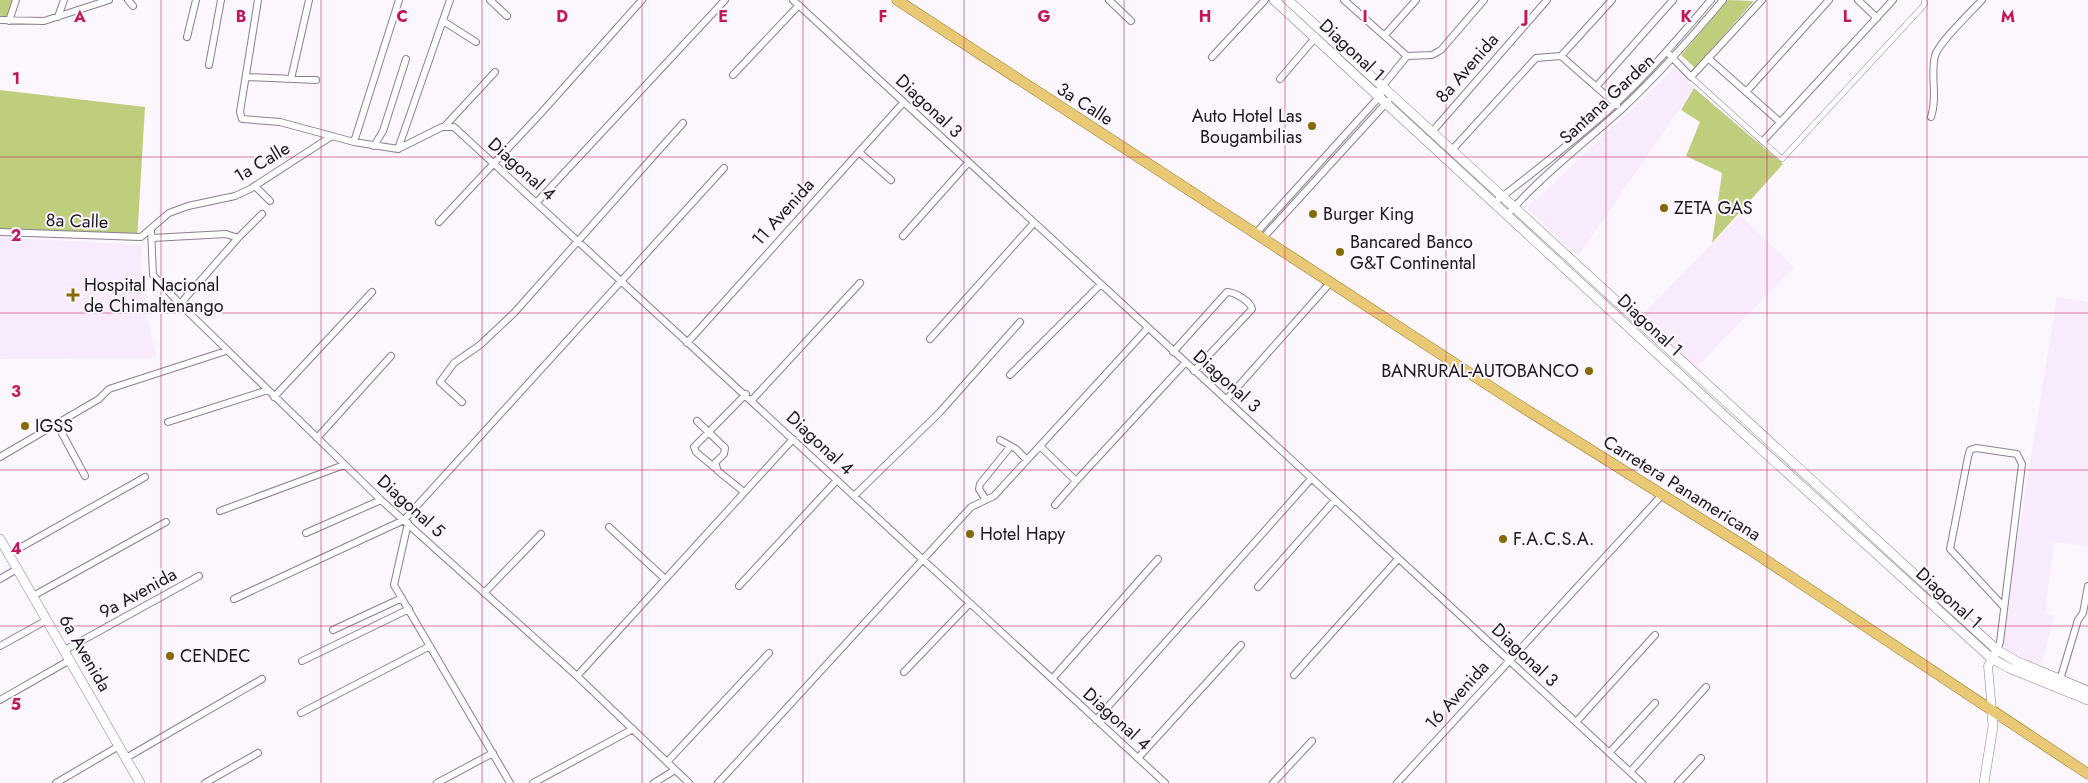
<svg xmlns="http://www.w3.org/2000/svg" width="2088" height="783" font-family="Jost,sans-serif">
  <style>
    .built { fill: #f9ebfe }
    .green { fill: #bfce7d }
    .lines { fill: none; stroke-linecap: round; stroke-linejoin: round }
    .pedestrian-casing { stroke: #8b7f8f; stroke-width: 6 }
    .minor-casing { stroke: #8b7f8f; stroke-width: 8 }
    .tertiary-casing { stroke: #8b7f8f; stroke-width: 9 }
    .secondary-casing { stroke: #8b7f8f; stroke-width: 10 }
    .primary-casing { stroke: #97731a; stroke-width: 11 }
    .pedestrian { stroke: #fff; stroke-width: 5 }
    .minor { stroke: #fff; stroke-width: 6 }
    .tertiary { stroke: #fff; stroke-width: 8 }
    .secondary { stroke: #fff; stroke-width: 9 }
    .primary { stroke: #e9c975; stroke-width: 10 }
    .grid { fill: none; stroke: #c2185b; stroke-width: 1; stroke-opacity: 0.55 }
    .poi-dot { fill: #856903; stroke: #fcf6fe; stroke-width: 2 }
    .labels { text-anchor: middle; stroke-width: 4; stroke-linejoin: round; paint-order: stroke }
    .street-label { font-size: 18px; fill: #1b171d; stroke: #fcf6fe }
    .poi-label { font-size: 18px; fill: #1b171d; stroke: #fcf6fe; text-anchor: start }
    .grid-label { font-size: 16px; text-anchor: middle; font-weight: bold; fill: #c2185b; stroke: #fcf6fe; stroke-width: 4; stroke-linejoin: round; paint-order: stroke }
  </style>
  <rect width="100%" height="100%" fill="#fcf6fe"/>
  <!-- built -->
  <path class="built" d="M1675 68 1694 88 1578 256 1527 208Z
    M1740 215 1794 267 1695 369 1640 317Z
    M0 237 142 245 141 274 146 275 147 316 157 358 0 359Z
    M2057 297 2088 302V546L2054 542 2045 613 2054 616 2042 664 2002 650 2006 611Z"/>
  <!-- green -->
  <path class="green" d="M0 0H14L9 21 0 20Z
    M1728 0 1754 1 1695 68 1681 55Z
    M1694 88 1783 164 1712 243 1722 173 1686 156 1700 122 1681 110Z
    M0 90 145 107 137 241 0 232Z"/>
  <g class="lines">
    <defs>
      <path id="pedestrian" d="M1691 77 1782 159 1925 4 1924 0"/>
      <path id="minor" d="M128 0 133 6
        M258 0 240 112 242 119 280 122 354 142 398 149
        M490 0 507 16
        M793 0 1642 783
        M1109 0 1131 21
        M1344 0 1407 56
        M1858 0 1877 18
        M58 17 64 0
        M0 20 44 21 109 0
        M9 21 16 0
        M443 21 476 42
        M1385 35 1416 0
        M187 37 196 0
        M1667 52 1691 77 1762 0
        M1407 56 1432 55 1441 50 1484 0
        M1561 56 1612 0
        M1212 57 1265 0
        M1708 58 1780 122
        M209 65 221 0
        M733 75 799 5
        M246 77 316 80
        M291 79 309 0
        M1280 79 1315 38
        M1596 87 1673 0
        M1746 92 1829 0
        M1376 94 1407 56
        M1931 117C1938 96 1930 76 1935 56 1938 43 1972 11 1982 0
        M445 126 495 72
        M1431 133 1547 0
        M1763 141 1893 0
        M354 142 399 0
        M374 146 383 131 406 59
        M398 149 442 127H454L1165 783
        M398 149 450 0
        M1451 151 1536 58 1561 56 1617 105
        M859 152 891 180
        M255 186 270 201
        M537 202 725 0
        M1494 203C1535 171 1577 139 1615 104 1650 72 1680 36 1711 0
        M1507 215C1541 176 1583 144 1622 109 1658 75 1691 38 1723 0
        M439 222 542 112 642 0
        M151 230 153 275 180 304 381 500 577 676 689 783
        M0 232 141 237 169 213 188 206 235 196 250 189 332 136
        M1255 234 1381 95
        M903 236 968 163
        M152 238 226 234 238 238 180 304
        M238 238 262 214
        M1262 239 1388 101
        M930 339 1033 224
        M687 343 903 103
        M1173 352 1227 292C1235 292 1251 302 1252 309L1194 371
        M1010 375 1100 285
        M274 397 372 292
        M752 400 860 283
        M1226 400 1330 283
        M462 402 440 382 454 363 480 345 514 313 683 123
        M697 421 725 448 724 454 715 463 718 471 744 492
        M168 422 268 390
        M57 424 85 476
        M317 438 391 356
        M1000 440 1016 449 1027 460
        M1040 446 1076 481 1055 505
        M0 457 99 399 109 389 226 351
        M715 468 696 452 694 447 746 394
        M1076 481 1185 363
        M854 496 940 412 1020 322
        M986 500 979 489 980 484 1010 447
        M220 511 344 465
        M408 523 394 585 510 783
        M609 527 665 579
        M306 533 381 500
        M9 554 145 477
        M0 579 17 569
        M739 586 837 480
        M1258 587 1335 500
        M484 593 541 534
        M33 596 166 522
        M234 599 404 520 724 168
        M333 630 402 598
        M0 646 47 620
        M65 650 199 576
        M1997 650 2000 642 2022 464 2017 454 1976 448 1970 450 1968 457 1950 549 2003 606
        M302 661 409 609
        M904 672 970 603
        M1294 675 1398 559
        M577 676 793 439
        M1052 679 1158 559
        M2060 680 2078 620 2083 613 2088 586
        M0 700 70 660
        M301 713 430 646
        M1096 720 1311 479
        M1576 722 1655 635
        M1609 753 1655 703
        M126 758 262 679
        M1138 758 1241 645
        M667 762 769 653
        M1630 772 1706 687
        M56 783 119 746
        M205 783 258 753
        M437 783 493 753
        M533 783 633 729
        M654 783 675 770
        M718 783 971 507 994 496 1147 329
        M1273 783 1312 741
        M1397 783 1662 495
        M1678 783 1701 758"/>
      <path id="tertiary" d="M1992 711 1988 666 1997 650"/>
      <path id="secondary" d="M1274 0 1729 420 1991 658 2009 668 2088 700
        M1288 0 1997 650 2016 661 2088 691
        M0 539 140 783
        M1984 783 1993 726 1992 711"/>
      <path id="primary" d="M897 0 1511 400 1749 549 2088 774"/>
    </defs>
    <!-- pedestrian casing -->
    <use href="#pedestrian" class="pedestrian-casing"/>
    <!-- minor casing -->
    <use href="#minor" class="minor-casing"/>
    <!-- tertiary casing -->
    <use href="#tertiary" class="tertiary-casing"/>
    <!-- secondary casing -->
    <use href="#secondary" class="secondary-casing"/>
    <!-- primary casing -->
    <use href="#primary" class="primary-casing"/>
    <!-- pedestrian -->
    <use href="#pedestrian" class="pedestrian"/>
    <!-- minor -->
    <use href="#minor" class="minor"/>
    <!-- tertiary -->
    <use href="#tertiary" class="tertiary"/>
    <!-- secondary -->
    <use href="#secondary" class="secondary"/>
    <!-- primary -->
    <use href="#primary" class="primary"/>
  </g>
  <!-- grid -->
  <path class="grid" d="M161 0V783M321 0V783M482 0V783M642 0V783M803 0V783M964 0V783M1124 0V783M1285 0V783M1446 0V783M1606 0V783M1767 0V783M1927 0V783M0 157H2088M0 313H2088M0 470H2088M0 626H2088"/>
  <!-- markers -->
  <g class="poi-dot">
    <circle cx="1312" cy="126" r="5"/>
    <circle cx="1664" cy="208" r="5"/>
    <circle cx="1313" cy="214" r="5"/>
    <circle cx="1340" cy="252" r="5"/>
    <path d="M70.5 287.5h5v5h5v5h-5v5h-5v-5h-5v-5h5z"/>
    <circle cx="1589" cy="371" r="5"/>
    <circle cx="25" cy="426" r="5"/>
    <circle cx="970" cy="534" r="5"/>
    <circle cx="1503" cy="539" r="5"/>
    <circle cx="170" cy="656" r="5"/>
  </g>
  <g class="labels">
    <!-- street labels -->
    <g class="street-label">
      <text transform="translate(1352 50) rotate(43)" y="6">Diagonal 1</text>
      <text transform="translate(1467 68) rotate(-49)" y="6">8a Avenida</text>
      <text transform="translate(1607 99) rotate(-43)" y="6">Santana Garden</text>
      <text transform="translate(1085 104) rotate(33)" y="6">3a Calle</text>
      <text transform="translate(929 106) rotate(43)" y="6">Diagonal 3</text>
      <text transform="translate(262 162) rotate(-31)" y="6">1a Calle</text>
      <text transform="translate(522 169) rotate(42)" y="6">Diagonal 4</text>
      <text transform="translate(783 212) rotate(-48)" y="6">11 Avenida</text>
      <text transform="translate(77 221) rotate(2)" y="6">8a Calle</text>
      <text transform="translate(1650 325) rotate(43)" y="6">Diagonal 1</text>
      <text transform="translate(1227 381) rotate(42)" y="6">Diagonal 3</text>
      <text transform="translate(820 443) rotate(43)" y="6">Diagonal 4</text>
      <text transform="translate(1682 488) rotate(32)" y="6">Carretera Panamericana</text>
      <text transform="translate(411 506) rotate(42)" y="6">Diagonal 5</text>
      <text transform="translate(138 593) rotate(-29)" y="6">9a Avenida</text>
      <text transform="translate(1949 598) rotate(42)" y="6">Diagonal 1</text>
      <text transform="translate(85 653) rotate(60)" y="6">6a Avenida</text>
      <text transform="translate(1525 655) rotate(43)" y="6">Diagonal 3</text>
      <text transform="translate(1457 695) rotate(-48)" y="6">16 Avenida</text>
      <text transform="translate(1117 719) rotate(42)" y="6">Diagonal 4</text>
    </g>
    <!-- poi labels -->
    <g class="poi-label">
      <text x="1302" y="122" text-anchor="end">Auto Hotel Las<tspan x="1302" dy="21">Bougambilias</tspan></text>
      <text x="1674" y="214">ZETA GAS</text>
      <text x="1323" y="220">Burger King</text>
      <text x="1350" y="248">Bancared Banco<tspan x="1350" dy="21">G&amp;T Continental</tspan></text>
      <text x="84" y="291">Hospital Nacional<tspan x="84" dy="21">de Chimaltenango</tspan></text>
      <text x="1579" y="377" text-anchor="end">BANRURAL-AUTOBANCO</text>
      <text x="35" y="432">IGSS</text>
      <text x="980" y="540">Hotel Hapy</text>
      <text x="1513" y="545">F.A.C.S.A.</text>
      <text x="180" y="662">CENDEC</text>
    </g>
  </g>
  <g class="grid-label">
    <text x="80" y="22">A</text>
    <text x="241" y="22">B</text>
    <text x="402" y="22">C</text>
    <text x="562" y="22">D</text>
    <text x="723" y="22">E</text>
    <text x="883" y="22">F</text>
    <text x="1044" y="22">G</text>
    <text x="1205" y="22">H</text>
    <text x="1365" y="22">I</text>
    <text x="1526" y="22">J</text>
    <text x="1686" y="22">K</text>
    <text x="1847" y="22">L</text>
    <text x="2008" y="22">M</text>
    <text x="16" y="84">1</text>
    <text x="16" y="241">2</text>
    <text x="16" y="397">3</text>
    <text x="16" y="554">4</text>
    <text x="16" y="710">5</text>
  </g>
</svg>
